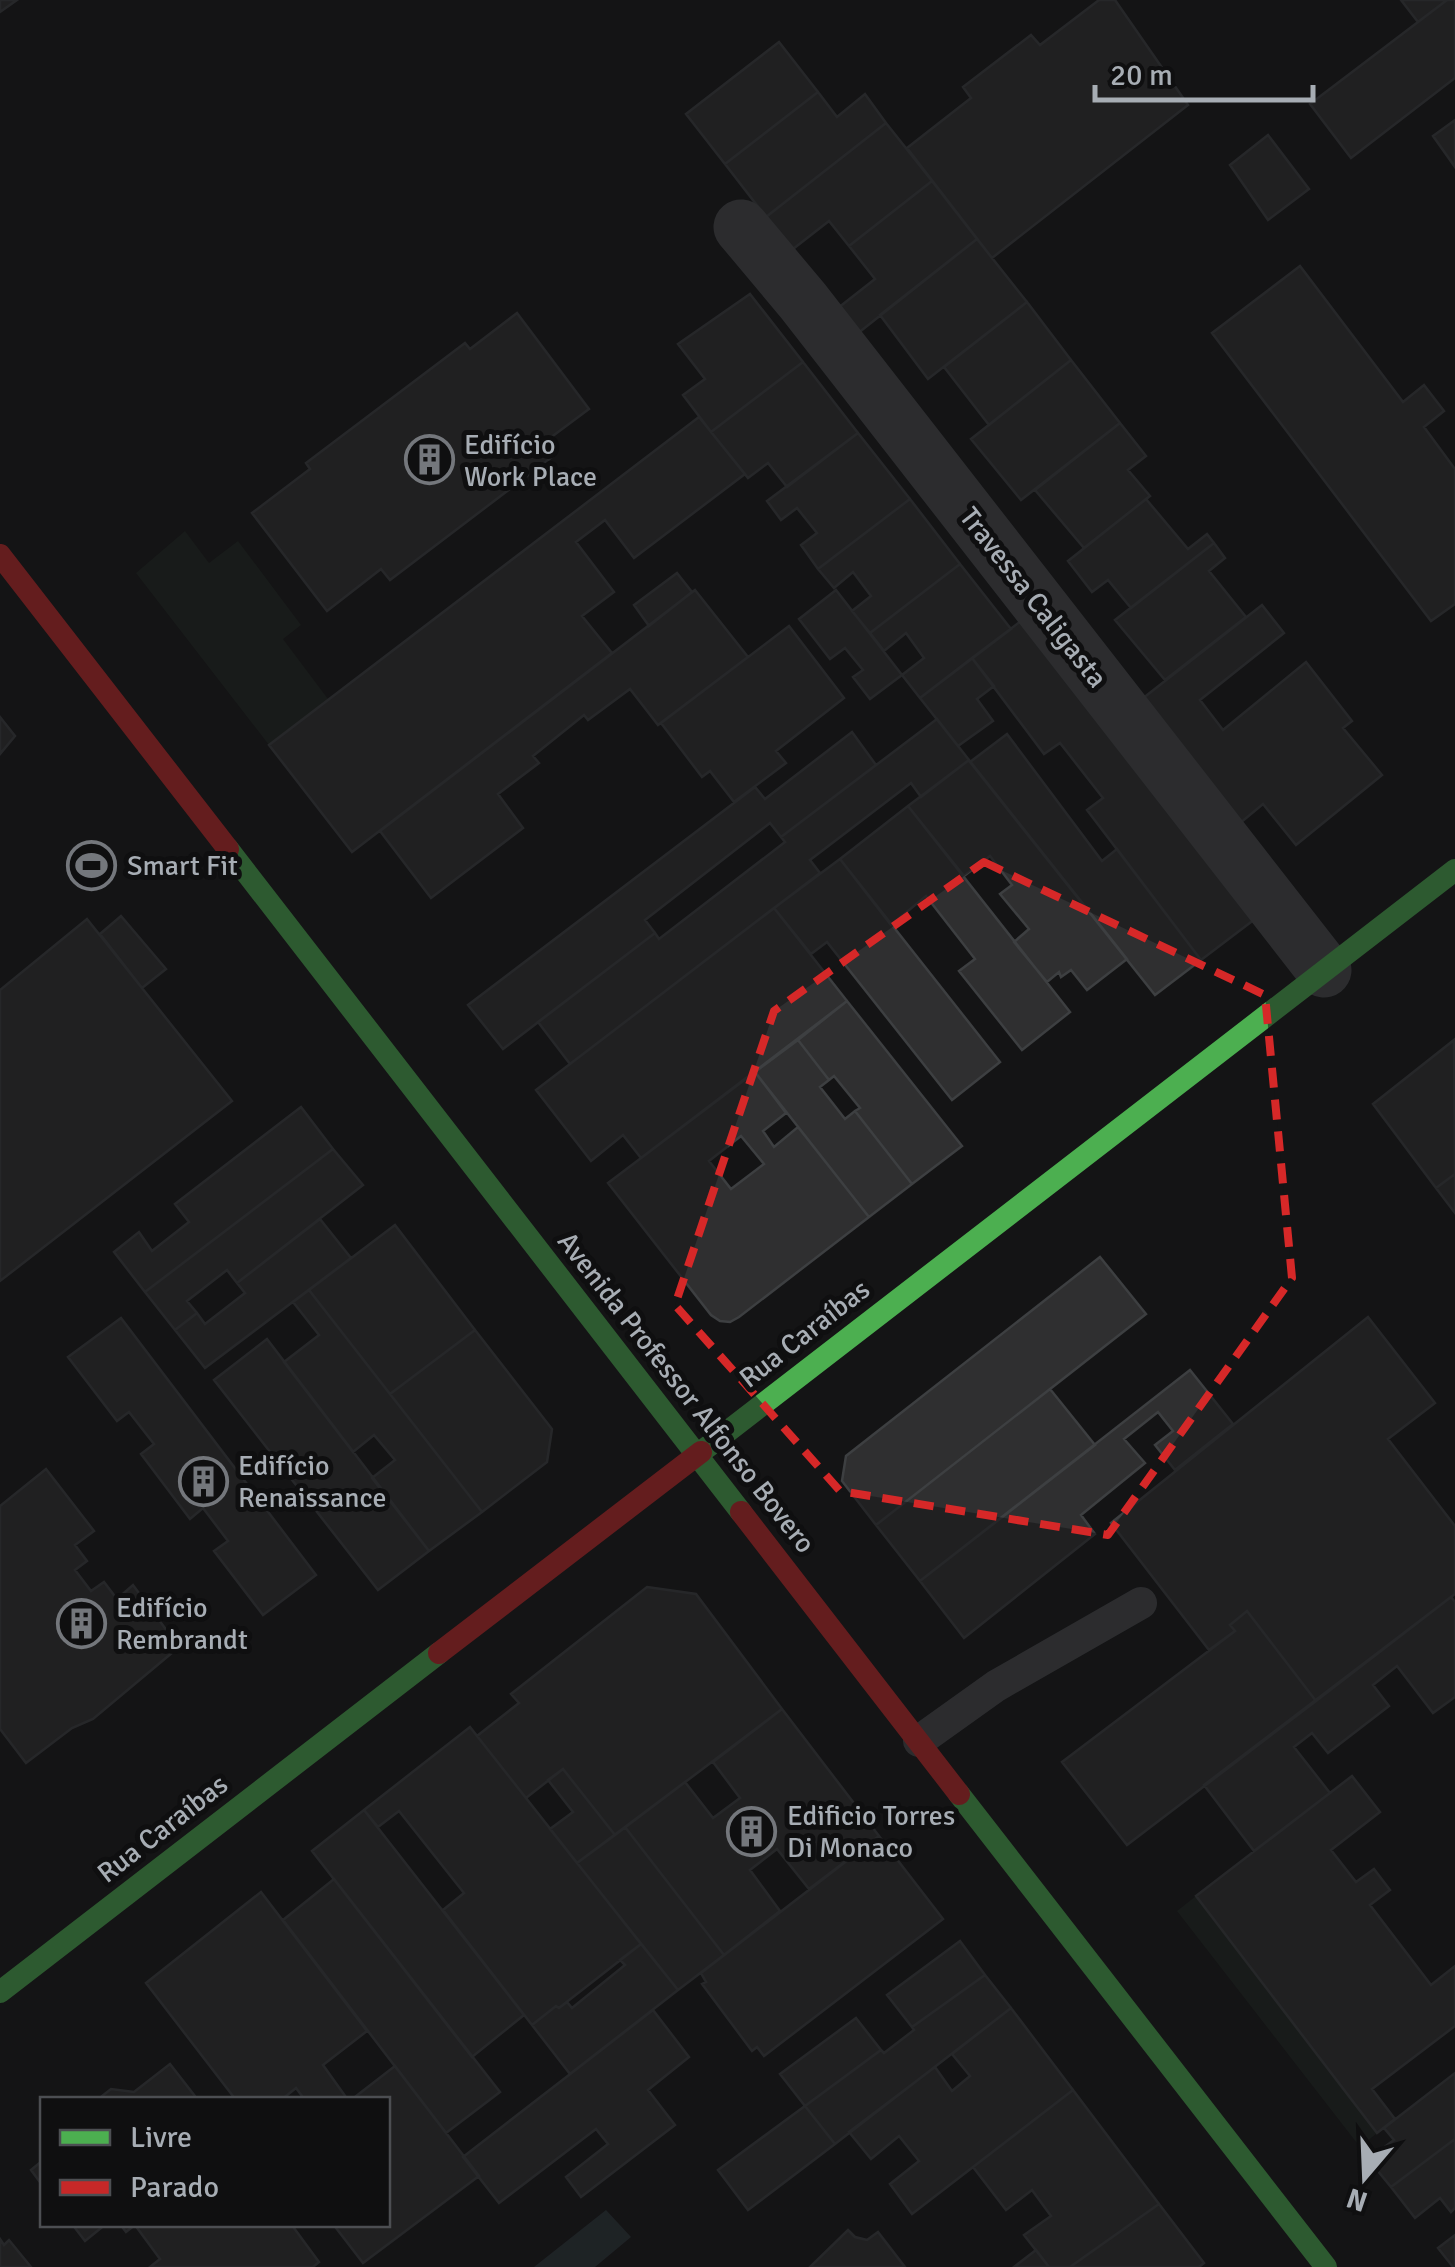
<svg xmlns="http://www.w3.org/2000/svg" width="1455" height="2267" font-family="Signika,sans-serif">
  <style>
    .green { fill: #1e251f }
    .water { fill: #2c3539 }
    .building { fill: #2f2f30; stroke: #3d3f41; stroke-width: 2.5; fill-rule: evenodd }
    .lines { fill: none; stroke-linecap: round; stroke-linejoin: round }
    .lane { stroke: #494b4d; stroke-width: 32 }
    .street { stroke: #494b4d; stroke-width: 55 }
    .fast { stroke: #4caf50; stroke-width: 22 }
    .jam { stroke: #c62828; stroke-width: 22 }
    .marked { fill: none; stroke: #d62828; stroke-width: 8; stroke-dasharray: 20 12; stroke-linejoin: round }
    .labels { text-anchor: middle; stroke-width: 10; stroke-linejoin: round; paint-order: stroke }
    .poi-label { font-size: 28px; fill: #a7adb4; stroke: #0f0f10; text-anchor: start }
    .street-label { font-size: 28px; fill: #a7adb4; stroke: #0f0f10 }
  </style>
  <rect width="100%" height="100%" fill="#141415"/>
  <!-- green -->
  <path class="green" d="M185 531 209 563 238 541 301 625 283 639 328 699 269 745 136 573Z
    M1196 1896 1377 2133 1360 2147 1177 1911Z"/>
  <!-- water -->
  <path class="water" d="M606 2210 631 2237 595 2267H534Z"/>
  <!-- building -->
  <path class="building" d="M0 0H17L0 12Z
    M1099 0H1115L1188 105 992 258 907 148 971 98 963 87 1031 35 1040 45Z
    M1401 0H1447L1418 22Z
    M1447 0H1455V78L1351 158 1310 104Z
    M779 42 818 92 725 164 686 114Z
    M818 92 837 117 865 94 886 123 766 217 725 164Z
    M1455 120V167L1433 136Z
    M886 123 932 181 849 246 829 221 793 249 766 217Z
    M1268 135 1309 189 1268 220 1230 165Z
    M932 181 977 239 857 334 838 308 875 279 849 246Z
    M977 239 1027 302 928 379 880 315Z
    M1300 266 1403 402 1424 385 1444 411 1424 427 1455 469V604L1431 621 1212 333Z
    M750 294 803 362 711 432 683 395 705 379 678 344Z
    M1027 302 1071 360 989 425 944 367Z
    M517 313 589 409 542 444 552 457 390 580 381 569 327 611 252 513 310 469 306 463 465 343 470 349Z
    M1071 360 1120 423 1021 500 971 439Z
    M803 362 858 433 787 487 768 463 748 478 711 432Z
    M699 417 745 474 634 558 605 520 576 542 614 592 582 616 612 653 352 852 269 745Z
    M1120 423 1146 456 1128 470 1150 496 1084 548 1035 490Z
    M858 433 910 499 818 569 801 545 817 533 797 508 781 520 767 501Z
    M910 499 960 564 870 633 852 611 871 596 853 572 834 588 818 569Z
    M1146 499 1188 549 1207 534 1214 543 1131 608 1108 580 1092 592 1068 561Z
    M1214 543 1225 558 1209 571 1246 617 1165 680 1115 620Z
    M960 564 1011 629 920 698 902 675 924 658 906 633 884 651 870 633Z
    M677 573 692 592 649 626 634 605Z
    M695 590 748 657 658 725 630 689 588 720 584 715 533 756 539 763 498 794 523 828 431 898 380 831Z
    M836 590 902 675 870 699 853 677 863 670 845 648 830 659 799 619Z
    M1262 605 1284 633 1200 700 1223 730 1306 662 1352 721 1343 728 1382 775 1296 845 1263 804 1239 824 1142 699Z
    M1025 618 1255 919 1201 960 1087 810 1103 798 1060 743 1044 754 972 658Z
    M789 626 844 698 776 751 786 763 734 802 710 771 702 777 661 723Z
    M972 658 994 686 977 699 993 721 958 746 920 698Z
    M0 717 15 736 0 754Z
    M937 719 969 760 921 797 911 783 810 860 820 873 570 1064 538 1022 655 933 659 939 785 842 781 837Z
    M852 732 876 765 781 837 770 823 645 920 655 933 503 1049 468 1005 755 787 765 799Z
    M1007 734 1102 861 1117 849 1201 960 1155 995 970 762Z
    M969 760 1127 959 1087 990 1071 970 1061 977 1059 972 1047 982 1014 942 1029 929 1000 894 1012 885 990 856 964 876 908 806Z
    M908 806 1070 1012 1022 1050 959 971 975 959 926 896 891 925 840 859Z
    M840 859 1000 1062 952 1100 827 942 811 954 774 908Z
    M774 908 847 1001 641 1158 623 1135 591 1161 536 1090Z
    M121 916 166 969 142 988 100 934Z
    M87 919 232 1101 0 1281V990Z
    M847 1001 962 1146 912 1184 855 1111 860 1108 834 1076 829 1080 798 1040Z
    M798 1040 829 1080 820 1087 845 1119 855 1111 912 1184 869 1217 755 1072Z
    M1454 1040 1455 1174 1436 1188 1373 1104Z
    M755 1072 786 1113 763 1131 774 1147 798 1127 869 1217 739 1317 730 1322 720 1321 711 1315 608 1183ZM741 1136 764 1164 731 1189 709 1161Z
    M301 1107 333 1149 145 1292 114 1252 139 1232 152 1251 189 1222 175 1204Z
    M333 1149 363 1185 237 1283 227 1270 187 1301 197 1313 175 1330 145 1292Z
    M1455 1174V1213L1436 1188Z
    M320 1219 351 1258 205 1368 175 1330 197 1313 205 1324 245 1293 237 1283Z
    M395 1225 475 1330 390 1394 309 1290Z
    M1100 1257 1146 1314 876 1525 842 1481 846 1456Z
    M309 1290 482 1512 429 1551 372 1478 395 1460 374 1435 353 1452 284 1362 319 1335 293 1302Z
    M1368 1317 1435 1403 1388 1439 1455 1526V1594L1316 1701 1247 1611 1230 1625 1235 1631 1209 1650 1111 1523Z
    M121 1318 316 1575 263 1615 214 1551 228 1541 203 1508 190 1519 141 1454 154 1444 129 1412 117 1421 68 1357Z
    M475 1330 552 1429 547 1462 482 1512 390 1394Z
    M267 1339 429 1551 378 1590 214 1380Z
    M1190 1370 1233 1424 1175 1470 1155 1445 1173 1431 1158 1412 1124 1439 1145 1463 1081 1515 1095 1534 964 1638 920 1581Z
    M1050 1389 1095 1445 920 1581 876 1525Z
    M46 1469 94 1531 75 1545 87 1561 75 1570 91 1591 104 1582 117 1599 133 1585 179 1647 93 1719 72 1728 26 1763 0 1729V1506Z
    M647 1587 696 1594 782 1709 615 1835 563 1769 526 1798 477 1736 519 1703 511 1694Z
    M1451 1597 1455 1602V1697L1433 1713 1397 1666 1373 1685 1389 1706 1328 1753 1312 1733 1294 1747 1330 1793 1254 1851 1204 1785Z
    M1247 1611 1316 1701 1127 1845 1062 1762 1235 1631 1230 1625Z
    M782 1709 879 1836 809 1889 777 1849 750 1870 780 1911 724 1955 625 1827 685 1782 713 1818 740 1798 713 1762Z
    M470 1727 641 1944 559 2008 556 2006 532 2025 443 1910 464 1893 399 1811 378 1827 364 1810Z
    M563 1769 615 1835 577 1863 550 1829 573 1812 548 1780Z
    M1352 1776 1380 1812 1331 1850 1356 1882 1374 1869 1390 1890 1370 1905 1431 1985 1455 1966V2026L1372 2089 1395 2119 1377 2133 1196 1896Z
    M364 1810 524 2015 472 2057 312 1851Z
    M625 1827 724 1955 678 1990 577 1863Z
    M879 1836 943 1919 764 2056 757 2047 752 2051 702 1984 706 1982 701 1973Z
    M334 1879 500 2092 446 2133 283 1920Z
    M261 1892 367 2031 323 2065 348 2100H305L296 2088 281 2100H236L146 1983Z
    M960 1941 985 1975 912 2027 887 1995Z
    M641 1944 678 1990 570 2074 532 2025 556 2006 559 2008 567 2002 572 2008 625 1965 620 1960Z
    M985 1975 1011 2008 835 2144 805 2106 881 2050 884 2053 914 2030 912 2027Z
    M1011 2008 1073 2090 912 2214 890 2184 919 2161 899 2136 871 2159 849 2132 935 2067 952 2091 970 2076 952 2054Z
    M653 2010 689 2057 648 2090 675 2125 581 2197 566 2177 608 2144 596 2129 499 2203 463 2157Z
    M856 2018 881 2050 805 2106 780 2074Z
    M170 2064 198 2100H97L111 2089 134 2092Z
    M395 2066 479 2176 363 2263 333 2224H388V2100H351Z
    M1455 2073V2139L1391 2187 1368 2159 1394 2140 1384 2128Z
    M1073 2090 1159 2204 1070 2267H1049L1024 2235 1051 2216 1032 2190 1006 2210 973 2167Z
    M805 2106 835 2144 748 2210 718 2170Z
    M1455 2139V2208L1451 2212 1440 2198 1415 2218 1391 2187Z
    M42 2161V2185L31 2170Z
    M1159 2204 1204 2263 1199 2267H1070Z
    M72 2224H106L85 2241Z
    M120 2224H291L319 2262 313 2267H150L160 2259 135 2225 126 2232Z
    M848 2230 855 2237 867 2240 878 2232 905 2267H810Z
    M1455 2235V2267H1453L1438 2248Z
    M0 2239 4 2245 9 2240 31 2267H0Z
    M1036 2250 1049 2267H1014Z"/>
  <g class="lines">
    <!-- lane -->
    <path class="lane" d="M919 1741 996 1686 1141 1603"/>
    <!-- street -->
    <path class="street" d="M741 227 803 301 1324 970"/>
    <!-- fast -->
    <path class="fast" d="M228 849 741 1512
      M701 1452 1455 870
      M959 1794 1326 2267
      M0 1992 439 1653"/>
    <!-- jam -->
    <path class="jam" d="M0 555 228 849
      M741 1512 959 1794
      M439 1653 701 1452"/>
  </g>
  <!-- marked area -->
  <path d="M0 0H1455V2267H0ZM984 862 1265 995 1292 1278 1108 1535 840 1491 675 1305 774 1011Z" fill="#141415" fill-opacity=".55" fill-rule="evenodd"/>
  <path class="marked" d="M984 862 1265 995 1292 1278 1108 1535 840 1491 675 1305 774 1011Z"/>
  <!-- icons -->
  <defs>
    <symbol id="building-ring" viewBox="-11 -11 22 22"><circle r="9.5" fill="#0f0f10" stroke="#74777c" stroke-width="1.5"/><path d="M-4-6H4V6H1V3H-1V6H-4ZM-2.5-4.3h1.7v1.8h-1.7ZM.8-4.3h1.7v1.8H.8ZM-2.5-1h1.7V.8h-1.7ZM.8-1h1.7V.8H.8Z" fill="#74777c"/></symbol>
    <symbol id="stadium-ring" viewBox="-11 -11 22 22"><circle r="9.5" fill="#0f0f10" stroke="#74777c" stroke-width="1.5"/><path d="M0-5a6.5 5 0 1 0 0 10a6.5 5 0 1 0 0-10ZM-3.5-1.8h7v3.6h-7Z" fill="#74777c"/></symbol>
  </defs>
  <g fill-rule="evenodd">
    <use href="#building-ring" x="402" y="432" width="55" height="55"/>
    <use href="#stadium-ring" x="64" y="838" width="55" height="55"/>
    <use href="#building-ring" x="176" y="1454" width="55" height="55"/>
    <use href="#building-ring" x="54" y="1596" width="55" height="55"/>
    <use href="#building-ring" x="724" y="1804" width="55" height="55"/>
  </g>
  <g class="labels">
    <!-- poi labels -->
    <g class="poi-label">
      <text x="464" y="454">Edifício<tspan x="464" dy="32">Work Place</tspan></text>
      <text x="127" y="875">Smart Fit</text>
      <text x="238" y="1475">Edifício<tspan x="238" dy="32">Renaissance</tspan></text>
      <text x="116" y="1617">Edifício<tspan x="116" dy="32">Rembrandt</tspan></text>
      <text x="787" y="1825">Edificio Torres<tspan x="787" dy="32">Di Monaco</tspan></text>
    </g>
    <!-- street labels -->
    <g class="street-label">
      <text transform="translate(1034 597) rotate(52)" y="10">Travessa Caligasta</text>
      <text transform="translate(804 1333) rotate(-38)" y="10">Rua Caraíbas</text>
      <text transform="translate(687 1392) rotate(52)" y="10">Avenida Professor Alfonso Bovero</text>
      <text transform="translate(162 1828) rotate(-38)" y="10">Rua Caraíbas</text>
    </g>
  </g>
  <!-- legend -->
  <rect x="40" y="2097" width="350" height="130" fill="#0f0f10" stroke="#4c4e52" stroke-width="2.5"/>
  <rect x="60" y="2130" width="50" height="15" fill="#4caf50" stroke="#4c4e52" stroke-width="2.5"/>
  <text x="130" y="2147" font-size="30" fill="#a7adb4">Livre</text>
  <rect x="60" y="2180" width="50" height="15" fill="#c62828" stroke="#4c4e52" stroke-width="2.5"/>
  <text x="130" y="2197" font-size="30" fill="#a7adb4">Parado</text>
  <!-- north arrow -->
  <g transform="translate(1365 2177) rotate(199)" stroke="#0f0f10" stroke-width="8" paint-order="stroke">
  <path d="M0-8L18 38L0 25L-18 38Z" fill="#a7adb4"/>
  <text y="-15" font-size="28" font-weight="bold" text-anchor="middle" fill="#a7adb4">N</text>
  </g>
  <!-- scale -->
  <path d="M1095 85v15h218v-15" fill="none" stroke="#a7adb4" stroke-width="5"/>
  <text x="1110" y="85" font-size="30" fill="#a7adb4" stroke="#0f0f10" stroke-width="8" paint-order="stroke">20 m</text>
</svg>
